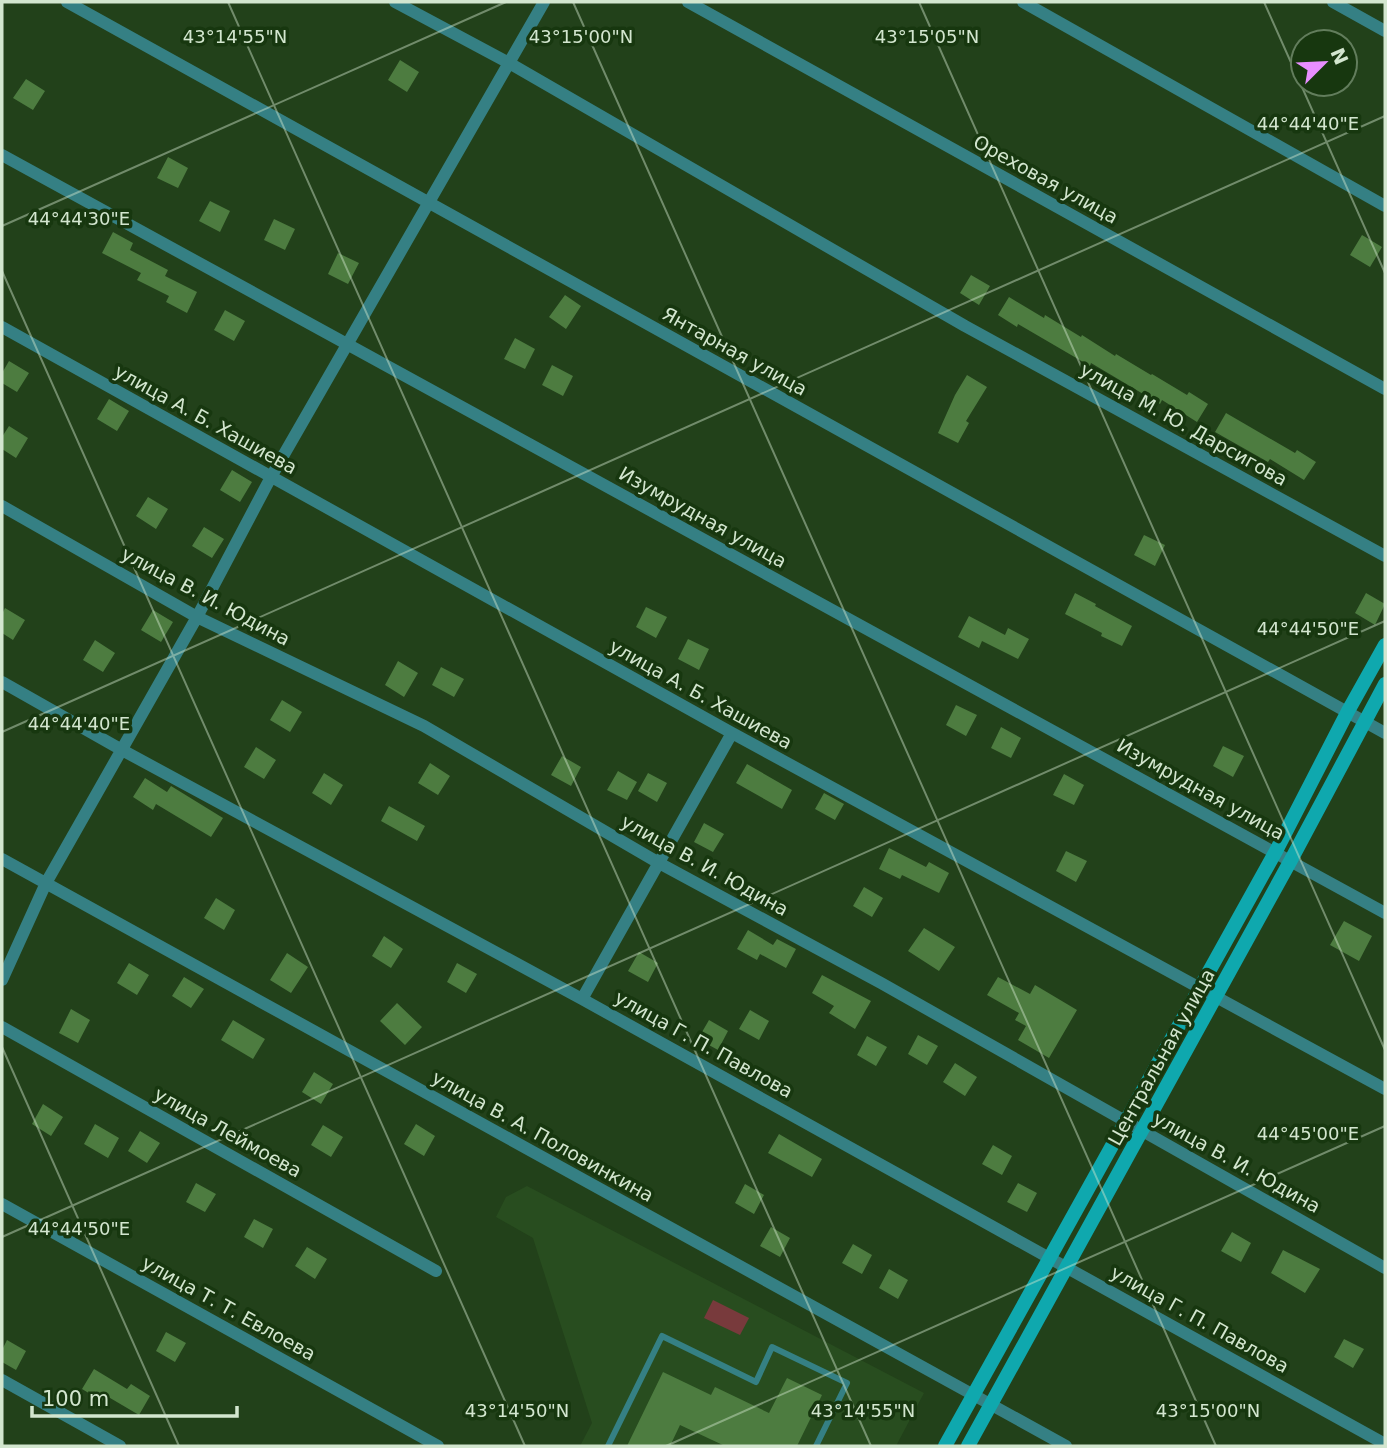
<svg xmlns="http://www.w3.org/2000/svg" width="1387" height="1448" font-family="'DejaVu Sans',sans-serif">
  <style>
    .built { fill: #284d1f }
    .green { fill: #783a3c }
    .building { fill: #4d7c40 }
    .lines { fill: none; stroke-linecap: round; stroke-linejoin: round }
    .lane { stroke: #358084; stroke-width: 6 }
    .street { stroke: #358084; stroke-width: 12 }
    .secondary { stroke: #0fa8ae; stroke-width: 14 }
    .ticks { fill: none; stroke: #d3e6cf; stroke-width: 2; stroke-opacity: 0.45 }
    .labels { text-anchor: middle; stroke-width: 7; stroke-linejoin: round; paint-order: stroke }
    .street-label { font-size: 19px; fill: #d3e6cf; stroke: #17370f }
    .ticks-label { font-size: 18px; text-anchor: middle; fill: #d3e6cf; stroke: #17370f; stroke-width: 7; stroke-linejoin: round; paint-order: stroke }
  </style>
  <rect width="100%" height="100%" fill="#22411a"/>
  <!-- built -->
  <path class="built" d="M527 1186 924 1393 896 1446H580L592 1423 533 1238 496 1217 506 1197Z"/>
  <!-- green -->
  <path class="green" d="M713 1300 749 1318 740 1335 704 1318Z"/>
  <!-- building -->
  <path class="building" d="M400 60 419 72 407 92 388 80Z
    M26 79 45 91 33 110 13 98Z
    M168 157 188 168 178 188 157 178Z
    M210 201 230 211 220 232 199 221Z
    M274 219 295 229 285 250 264 240Z
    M113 232 133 243 130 250 168 270 165 276 197 292 187 313 166 302 169 296 137 280 141 273 102 253Z
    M1362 235 1382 247 1370 267 1350 255Z
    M338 253 359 263 348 284 328 274Z
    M971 275 990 286 979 305 960 293Z
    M565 295 581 306 566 329 549 317Z
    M1009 297 1044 318 1045 315 1081 337 1082 335 1115 356 1116 354 1151 375 1152 374 1187 395 1189 392 1208 404 1197 422 1162 400 1160 404 1091 363 1090 366 1018 324 1017 327 998 315Z
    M225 310 245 321 234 341 214 330Z
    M515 338 535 349 525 369 504 359Z
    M9 361 29 373 17 392 2 383V373Z
    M552 365 573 376 563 396 542 385Z
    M967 375 987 387 966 421 969 423 958 443 938 433 955 395Z
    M109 399 129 411 117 431 97 419Z
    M1226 413 1295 453 1297 450 1316 462 1304 480 1270 459 1268 462 1215 432Z
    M9 426 28 438 16 458 2 449V437Z
    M232 470 252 482 240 502 220 490Z
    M148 497 168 509 156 529 136 516Z
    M204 527 224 539 212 558 192 546Z
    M1144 535 1165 545 1155 566 1134 555Z
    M1075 593 1096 604 1095 606 1132 626 1122 646 1101 636 1102 633 1065 614Z
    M1366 593 1385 604 1375 625 1355 613Z
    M646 607 667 617 656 638 636 627Z
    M5 608 25 620 13 640 2 633V614Z
    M153 610 173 622 161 642 141 630Z
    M969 616 1005 635 1008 628 1029 639 1018 659 982 641 979 648 958 637Z
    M688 639 709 649 699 670 678 659Z
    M95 640 115 653 103 672 83 660Z
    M398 661 418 673 404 697 385 685Z
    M441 667 464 679 454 697 432 685Z
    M282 700 302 712 290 732 270 720Z
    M956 705 977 715 966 736 946 725Z
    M1001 727 1021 738 1011 758 991 748Z
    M1223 746 1244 756 1233 777 1213 766Z
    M256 747 276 760 264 779 244 767Z
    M562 756 581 767 571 786 551 775Z
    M430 763 450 776 438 795 418 783Z
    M747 764 792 790 782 809 736 783Z
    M618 771 637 782 627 800 607 790Z
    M324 773 343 785 331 805 312 793Z
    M648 773 667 783 657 802 638 791Z
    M1064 774 1084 785 1074 805 1053 795Z
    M145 778 167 792 171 786 223 818 211 837 156 804 153 810 133 797Z
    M824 793 844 804 835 820 815 809Z
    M389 806 425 826 417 841 381 821Z
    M704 823 724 834 713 852 694 842Z
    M889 848 926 867 929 862 949 873 939 893 902 875 900 879 879 869Z
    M1066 851 1087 861 1076 882 1056 871Z
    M864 887 883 898 872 917 853 906Z
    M216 898 235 910 224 930 204 918Z
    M1344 921 1372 936 1359 961 1330 945Z
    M924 928 955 947 939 971 908 951Z
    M748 930 773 945 777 939 796 949 786 968 760 954 757 960 737 949Z
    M384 936 403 949 391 968 372 956Z
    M639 952 658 963 648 982 628 971Z
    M287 953 308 967 291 993 270 980Z
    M129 963 149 975 137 995 117 983Z
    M457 963 477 974 466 993 447 982Z
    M822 975 871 1001 855 1029 829 1013 834 1006 812 993Z
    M184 977 204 989 191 1008 172 996Z
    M998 977 1030 994 1035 985 1077 1010 1049 1058 1018 1040 1026 1026 1015 1020 1019 1013 987 995Z
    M397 1003 422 1027 405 1045 380 1021Z
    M71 1009 90 1020 78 1043 59 1033Z
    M750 1010 769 1021 759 1040 739 1029Z
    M233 1020 265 1039 253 1059 221 1040Z
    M709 1020 728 1031 718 1050 698 1039Z
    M918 1035 938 1046 927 1065 908 1054Z
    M867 1036 887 1047 876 1066 857 1055Z
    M955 1063 977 1077 965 1096 943 1082Z
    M314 1072 333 1084 321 1104 302 1092Z
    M43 1104 63 1117 51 1136 32 1124Z
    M95 1124 119 1138 108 1158 84 1144Z
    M416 1124 435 1136 424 1156 404 1144Z
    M323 1125 343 1137 331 1157 311 1145Z
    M140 1131 160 1143 147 1163 128 1151Z
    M779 1134 822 1159 812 1177 768 1153Z
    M993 1145 1012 1156 1002 1175 982 1164Z
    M196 1183 216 1194 205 1212 186 1202Z
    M1018 1183 1037 1193 1027 1212 1007 1202Z
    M745 1184 764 1195 754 1214 735 1203Z
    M254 1219 273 1229 263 1248 244 1237Z
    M771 1227 790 1238 780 1257 760 1246Z
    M1232 1232 1251 1243 1241 1262 1221 1251Z
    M853 1244 872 1255 862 1274 842 1263Z
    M307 1247 327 1259 315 1279 295 1266Z
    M1283 1250 1320 1269 1305 1293 1271 1273Z
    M889 1269 908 1280 898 1299 879 1288Z
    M166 1332 186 1343 175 1362 156 1351Z
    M1344 1339 1364 1349 1353 1368 1334 1357Z
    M7 1340 26 1351 16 1370 2 1362V1350Z
    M94 1369 127 1389 131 1384 150 1396 139 1415 105 1395 102 1401 82 1389Z
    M663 1372 711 1395 715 1387 769 1413 787 1378 822 1395 797 1446H725L680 1425 670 1446H627Z"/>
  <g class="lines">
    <!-- lane -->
    <path class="lane" d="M608 1446 662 1336 756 1382 772 1347 847 1383 816 1446"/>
    <!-- street -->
    <path class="street" d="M67 2 1385 733
      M395 2 509 63 965 326 1385 556
      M688 2 1385 389
      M1023 2 1385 206
      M1333 2 1385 31
      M2 155 1385 913
      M2 327 732 733 1385 1089
      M2 506 197 617 424 726 659 863 881 983 1385 1268
      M2 682 122 750 582 999 1385 1444
      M2 859 1066 1446
      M2 980 46 883 197 617 271 477 544 2
      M582 999 732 733
      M2 1027 436 1271
      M2 1204 438 1446
      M2 1380 120 1446"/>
    <!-- secondary -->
    <path class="secondary" d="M945 1446 1276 851 1348 711 1385 645
      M968 1446 1291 860 1385 684"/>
  </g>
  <!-- ticks -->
  <path class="ticks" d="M228 2 871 1446M573 2 1216 1446M919 2 1385 1050M1264 2 1385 273M2 226 506 2M2 271 525 1446M2 732 1385 116M2 1047 179 1446M2 1237 1385 621M666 1446 1385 1126"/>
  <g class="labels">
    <!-- street labels -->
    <g class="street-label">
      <text transform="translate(1046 179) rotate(29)" y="7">Ореховая улица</text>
      <text transform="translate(735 351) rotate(29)" y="7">Янтарная улица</text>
      <text transform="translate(206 419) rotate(29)" y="7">улица А. Б. Хашиева</text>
      <text transform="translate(1184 424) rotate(29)" y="7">улица М. Ю. Дарсигова</text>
      <text transform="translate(703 517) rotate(29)" y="7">Изумрудная улица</text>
      <text transform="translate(206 596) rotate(28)" y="7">улица В. И. Юдина</text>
      <text transform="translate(701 694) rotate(29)" y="7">улица А. Б. Хашиева</text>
      <text transform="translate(1201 789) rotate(29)" y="7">Изумрудная улица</text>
      <text transform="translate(705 865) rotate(29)" y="7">улица В. И. Юдина</text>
      <text transform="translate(704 1044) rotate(29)" y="7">улица Г. П. Павлова</text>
      <text transform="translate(1161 1057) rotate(-61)" y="7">Центральная улица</text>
      <text transform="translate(228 1132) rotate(29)" y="7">улица Леймоева</text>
      <text transform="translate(543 1136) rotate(29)" y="7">улица В. А. Половинкина</text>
      <text transform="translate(1237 1162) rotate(29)" y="7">улица В. И. Юдина</text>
      <text transform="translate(229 1308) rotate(29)" y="7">улица Т. Т. Евлоева</text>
      <text transform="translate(1200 1319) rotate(29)" y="7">улица Г. П. Павлова</text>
    </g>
  </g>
  <g class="ticks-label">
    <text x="581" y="43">43°15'00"N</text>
    <text x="927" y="43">43°15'05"N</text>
    <text x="235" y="43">43°14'55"N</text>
    <text x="1308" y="130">44°44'40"E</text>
    <text x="79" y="225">44°44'30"E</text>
    <text x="1308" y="635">44°44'50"E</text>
    <text x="79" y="730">44°44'40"E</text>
    <text x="1308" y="1140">44°45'00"E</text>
    <text x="79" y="1235">44°44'50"E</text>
    <text x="517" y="1417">43°14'50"N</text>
    <text x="863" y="1417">43°14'55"N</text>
    <text x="1208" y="1417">43°15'00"N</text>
  </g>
  <!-- border -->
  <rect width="1387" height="1448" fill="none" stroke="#d3e6cf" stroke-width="7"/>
  <!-- north arrow -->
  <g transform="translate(1324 63) rotate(66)"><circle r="33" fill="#17370f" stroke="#627d5c" stroke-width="2"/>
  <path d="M0-5L12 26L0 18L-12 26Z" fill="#e88eff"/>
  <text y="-10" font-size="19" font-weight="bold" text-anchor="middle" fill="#d3e6cf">N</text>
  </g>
  <!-- scale -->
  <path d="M32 1406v10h205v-10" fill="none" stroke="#d3e6cf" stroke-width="3.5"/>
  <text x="42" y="1406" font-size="21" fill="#d3e6cf" stroke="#17370f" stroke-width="5" paint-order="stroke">100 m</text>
</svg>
